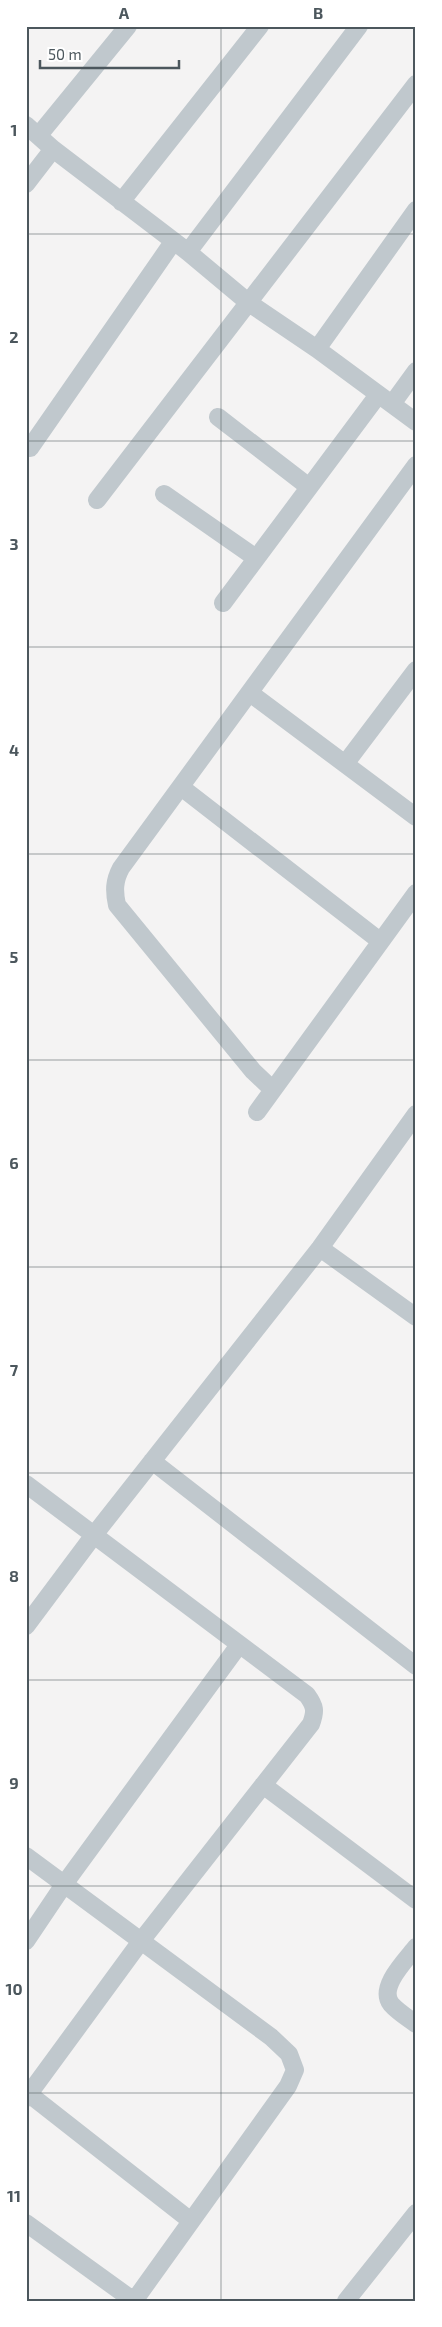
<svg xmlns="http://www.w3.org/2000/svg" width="442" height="2327" font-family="'Exo 2',sans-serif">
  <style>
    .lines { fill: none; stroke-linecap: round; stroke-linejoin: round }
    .minor { stroke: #c0c8cd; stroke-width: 18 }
    .grid { fill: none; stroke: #4c575d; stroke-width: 1; stroke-opacity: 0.55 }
    .neatline { fill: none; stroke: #4c575d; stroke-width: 2 }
    .grid-label { font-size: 16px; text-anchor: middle; font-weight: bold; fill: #4c575d }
  </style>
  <rect width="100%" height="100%" fill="#f4f3f3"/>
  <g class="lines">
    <!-- minor -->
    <path class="minor" d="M26 125 53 149 188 252 249 303 317 349 416 422
      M39 135 128 26
      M26 184 53 149
      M121 202 260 26
      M188 252 359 26
      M317 349 416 210
      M392 404 416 371
      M218 417 309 487
      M30 448 173 242
      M164 494 256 558
      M97 500 416 84
      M223 603 378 395
      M250 693 416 817
      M345 764 416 670
      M181 787 380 941
      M273 1090 253 1071 117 905C114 891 114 881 121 868L416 465
      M257 1112 416 893
      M320 1248 416 1317
      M152 1461 416 1666
      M26 1484 307 1695C315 1706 316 1711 311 1724L141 1941 26 2098
      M26 1626 94 1535 320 1248 416 1114
      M263 1785 416 1900
      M26 1856 271 2037 289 2054 295 2070 288 2086 134 2301 26 2223
      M26 1941 65 1883 239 1645
      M416 1947C406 1960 378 1987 391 2004 398 2012 408 2018 416 2024
      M29 2094 191 2221
      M346 2301 416 2213"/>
  </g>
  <!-- grid -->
  <path class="grid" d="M221 26V2301M26 234H416M26 441H416M26 647H416M26 854H416M26 1060H416M26 1267H416M26 1473H416M26 1680H416M26 1886H416M26 2093H416"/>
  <!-- border -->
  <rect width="442" height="2327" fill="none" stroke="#ffffff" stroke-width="55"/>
  <!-- scale -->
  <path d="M40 60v8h139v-8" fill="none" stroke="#4c575d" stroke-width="2.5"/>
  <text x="48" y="60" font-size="15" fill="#4c575d" stroke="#ffffff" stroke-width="4" paint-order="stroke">50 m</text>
  <rect x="28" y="28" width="386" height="2272" class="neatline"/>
  <g class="grid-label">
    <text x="124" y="19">A</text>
    <text x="318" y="19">B</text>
    <text x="14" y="136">1</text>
    <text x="14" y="343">2</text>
    <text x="14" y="550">3</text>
    <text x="14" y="756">4</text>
    <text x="14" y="963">5</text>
    <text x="14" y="1169">6</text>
    <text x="14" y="1376">7</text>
    <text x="14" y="1582">8</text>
    <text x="14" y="1789">9</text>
    <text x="14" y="1995">10</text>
    <text x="14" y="2202">11</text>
  </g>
</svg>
